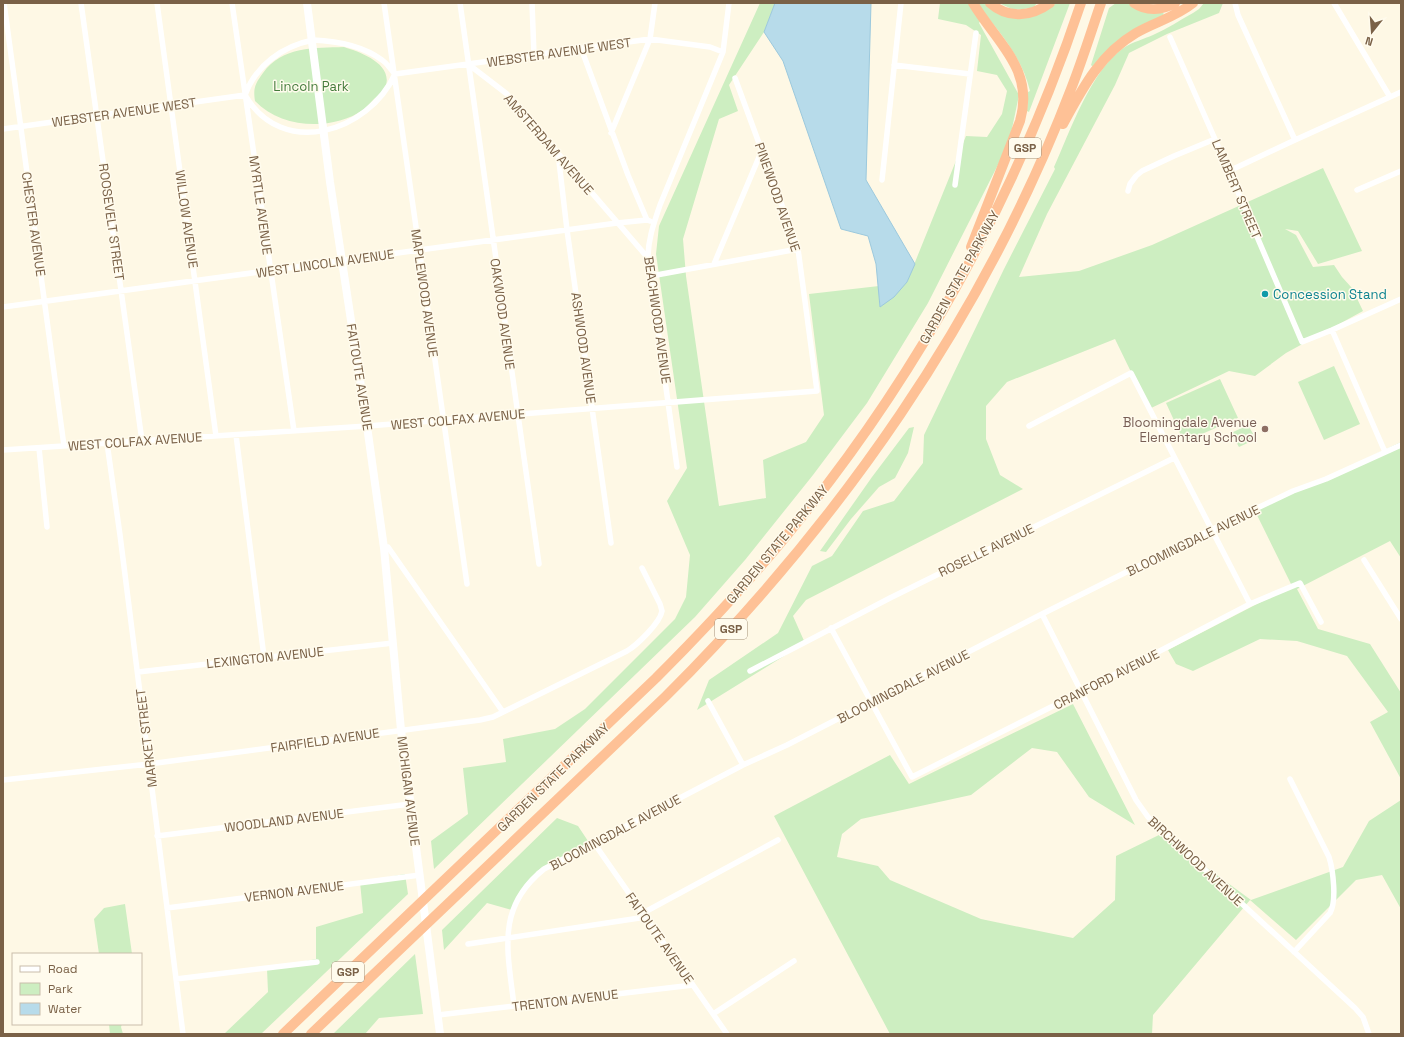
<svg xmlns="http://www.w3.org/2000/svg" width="1404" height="1037" font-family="'Space Grotesk',sans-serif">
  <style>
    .green { fill: #cdeec1 }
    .water { fill: #b7dbea; stroke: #9cc9dd }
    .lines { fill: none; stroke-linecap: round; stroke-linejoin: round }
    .street { stroke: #fff; stroke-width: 5.5 }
    .secondary { stroke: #fff; stroke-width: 8 }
    .highway { stroke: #fec196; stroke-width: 10 }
    .culture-dot { fill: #0f9aa8; stroke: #fffbed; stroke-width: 1.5 }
    .education-dot { fill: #8d6e63; stroke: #fffbed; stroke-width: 1.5 }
    .labels { text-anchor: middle; stroke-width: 3; stroke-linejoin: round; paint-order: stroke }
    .shield { fill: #fffbed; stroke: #a28f79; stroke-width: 1 }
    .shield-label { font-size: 12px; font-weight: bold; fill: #7a6147 }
    .street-label { font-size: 13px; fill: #7a6147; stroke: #fffbed }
    .park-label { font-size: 13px; fill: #447b3b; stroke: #fffbed }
    .culture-label { font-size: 13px; fill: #0d838f; stroke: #fffbed; text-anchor: start }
    .education-label { font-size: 13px; fill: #785e54; stroke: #fffbed; text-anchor: end }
  </style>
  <rect width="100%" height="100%" fill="#fef8e5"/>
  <!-- green -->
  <path class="green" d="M760 3H775L764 32 729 85 738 111 719 119 683 239 686 276 719 506 766 498 763 460 806 442 824 415 809 294 879 286 880 307 907 282 966 136 987 137 1002 114 1007 91 997 75 977 71 981 35 966 25 938 19 940 3H992L1018 19 1034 16 1057 3H1070L1029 112 1027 111 1028 92 1030 91C1023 61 1004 37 985 14L979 23 1019 95 1009 143 928 303 867 403 813 475 745 560 695 617 434 869 431 841 468 814 463 768 506 762 503 739 555 729 585 709 675 619 686 597 690 555 667 501 687 468 656 254 659 226Z
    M999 3H1037L1033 8 1014 10Z
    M1116 3H1130L1162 12 1164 14 1093 67 1091 65 1109 8Z
    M1204 3H1223L1219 13 1167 34 1129 53 1115 85 1047 214 1019 277 1079 271 1152 245 1323 168 1362 251 1318 264 1298 231 1285 229 1296 235 1313 267 1334 265 1342 277 1352 288 1363 311 1286 353 1255 376 1229 371 1149 409 1115 339 1007 382 986 406V439L1000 475 1023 489 806 600 793 616 805 643 697 710 709 680 778 633 812 566 832 556 863 511 894 501 923 463 924 435 1004 269 1055 169 1054 167C1070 132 1091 69 1125 47 1133 42 1144 39 1153 35 1167 29 1180 20 1193 13L1199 9Z
    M344 47C360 52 395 64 385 88 383 92 378 96 374 99 371 102 367 107 363 110 332 131 282 129 255 101 253 88 255 84 263 73 282 46 315 48 344 47Z
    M1334 366 1360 424 1324 440 1298 382Z
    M1220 379 1238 418 1184 442 1166 403Z
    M1248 425 1256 439 1239 447 1231 433Z
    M914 427 908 453 895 478 879 487 851 519 826 552 820 551 872 477 909 428Z
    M1401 442V558L1390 541 1297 589 1318 629 1370 644 1401 693V779L1370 722 1388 712 1347 656 1297 641 1260 639 1193 671 1176 664 1168 650 1292 586 1255 511Z
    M1073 704 1135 825 1089 797 1057 752 1032 748 971 795 861 819 842 834 837 857 878 866 890 880 981 919 1073 938 1115 900 1116 856 1161 834 1251 900 1343 867 1369 821 1401 800V909L1382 875 1356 880 1296 940 1250 900 1153 1015 1152 1034H890L774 816 890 755 909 784Z
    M557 818 578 826 590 844 537 871 512 910 487 903 444 950 442 930Z
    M405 874 408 894 261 1034H224L268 992 267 969 316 959V927L363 913 360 882Z
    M125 904 132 954H99L94 919 104 908Z
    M415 954 423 1014 379 1018 365 1034H333Z
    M109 1024H122L121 1027 123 1034H110Z"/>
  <!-- water -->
  <path class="water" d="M775 3H871L866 180 915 264 907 282 894 297 880 307 876 264 868 236 841 229 783 61 764 32Z"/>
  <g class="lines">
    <!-- street -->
    <path class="street" d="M4 3 64 446
      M81 3 142 441
      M157 3 216 436
      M232 3 294 431
      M384 3 467 584
      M460 3 539 564
      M532 3 534 55
      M1235 3 1238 15 1295 140
      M1334 3 1390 97
      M1170 37 1229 171 1302 342 1332 330 1401 299
      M313 40C337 41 363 46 382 60 387 63 391 70 395 74 368 133 282 159 245 95 256 65 283 46 313 40Z
      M581 48 628 175 647 220 650 221
      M468 64 507 94 648 258
      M894 65 970 74
      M395 74 650 39 710 47 723 52
      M3 129 245 95
      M611 133 650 39 655 3
      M558 153 567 230 611 543
      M1229 171 1295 140 1401 92
      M882 180 901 3
      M955 185 976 33
      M1357 190 1401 171
      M1128 191 1130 184 1136 176 1142 171 1174 156 1215 139
      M714 264 762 150
      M651 276 798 249
      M3 307 617 223 647 220
      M1332 330 1385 452
      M1029 426 1131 373 1250 604
      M236 435 264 657
      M107 443 120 535 183 1034
      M39 448 47 527
      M3 450 367 426 817 391 798 249 735 78
      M677 467 648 258C648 239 654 223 660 205L723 52 729 3
      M384 548 388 547 503 712
      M1364 560 1401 619
      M1042 614 1136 800 1148 817 1355 1008 1363 1017 1369 1034
      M831 628 912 777 1081 692 1250 604 1300 583 1321 622
      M750 671 890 598 1174 458
      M138 672 393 643
      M708 701 743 765
      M1290 779 1329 857C1333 870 1337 901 1330 913L1294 952
      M3 780 149 764 480 720 493 717 627 651C637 645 660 623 662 611L660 604 642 568
      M157 836 410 804
      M594 843 727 1034
      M167 908 420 875
      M643 913 778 840
      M468 944 646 917
      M176 979 317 962
      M514 1006C508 952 495 908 544 869L743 765 787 745 1042 614 1211 530 1293 491 1326 479 1401 445
      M713 1014 794 961
      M438 1015 693 985"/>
    <!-- secondary -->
    <path class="secondary" d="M307 3 330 182 367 426 384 548 401 730 440 1034"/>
    <!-- highway -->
    <path class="highway" d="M990 3C1008 19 1031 17 1050 3
      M1134 3C1147 12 1162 10 1175 3
      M1063 124C1082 89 1100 54 1136 33 1155 22 1176 17 1193 3
      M971 247 1020 121C1035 69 996 42 973 3
      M283 1034 656 678C702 632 746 585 787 535 917 378 1017 195 1081 3
      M311 1034 665 697C839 524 983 319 1071 89 1082 61 1091 32 1101 3"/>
  </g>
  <!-- markers -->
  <circle class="culture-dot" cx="1265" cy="294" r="4"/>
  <circle class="education-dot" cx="1265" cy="429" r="4"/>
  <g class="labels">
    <!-- shield labels -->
    <g class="shield">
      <rect x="1009" y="138" width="32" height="20" rx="3"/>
      <rect x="715" y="619" width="32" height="20" rx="3"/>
      <rect x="332" y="962" width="32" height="20" rx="3"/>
    </g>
    <g class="shield-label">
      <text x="1025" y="152">GSP</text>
      <text x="731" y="633">GSP</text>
      <text x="348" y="976">GSP</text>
    </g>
    <!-- street labels -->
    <g class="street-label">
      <text transform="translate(559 52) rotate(-8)" y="5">WEBSTER AVENUE WEST</text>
      <text transform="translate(124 112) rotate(-8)" y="5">WEBSTER AVENUE WEST</text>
      <text transform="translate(549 144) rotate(49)" y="5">AMSTERDAM AVENUE</text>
      <text transform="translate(1237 189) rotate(67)" y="5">LAMBERT STREET</text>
      <text transform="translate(778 197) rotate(71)" y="5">PINEWOOD AVENUE</text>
      <text transform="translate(261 205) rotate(82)" y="5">MYRTLE AVENUE</text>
      <text transform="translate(187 219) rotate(82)" y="5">WILLOW AVENUE</text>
      <text transform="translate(112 222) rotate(82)" y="5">ROOSEVELT STREET</text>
      <text transform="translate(34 224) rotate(82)" y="5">CHESTER AVENUE</text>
      <text transform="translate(325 263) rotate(-8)" y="5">WEST LINCOLN AVENUE</text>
      <text transform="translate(959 277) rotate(-61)" y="5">GARDEN STATE PARKWAY</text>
      <text transform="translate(425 293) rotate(82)" y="5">MAPLEWOOD AVENUE</text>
      <text transform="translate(503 314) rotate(82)" y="5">OAKWOOD AVENUE</text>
      <text transform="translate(658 320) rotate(82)" y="5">BEACHWOOD AVENUE</text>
      <text transform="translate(584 348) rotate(82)" y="5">ASHWOOD AVENUE</text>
      <text transform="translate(360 377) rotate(81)" y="5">FAITOUTE AVENUE</text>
      <text transform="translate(458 419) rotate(-5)" y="5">WEST COLFAX AVENUE</text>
      <text transform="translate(135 441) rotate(-4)" y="5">WEST COLFAX AVENUE</text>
      <text transform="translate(1193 540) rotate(-26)" y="5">BLOOMINGDALE AVENUE</text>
      <text transform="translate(777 544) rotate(-50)" y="5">GARDEN STATE PARKWAY</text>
      <text transform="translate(986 550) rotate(-26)" y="5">ROSELLE AVENUE</text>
      <text transform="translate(265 657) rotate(-6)" y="5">LEXINGTON AVENUE</text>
      <text transform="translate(1106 679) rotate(-27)" y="5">CRANFORD AVENUE</text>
      <text transform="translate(903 686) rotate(-27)" y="5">BLOOMINGDALE AVENUE</text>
      <text transform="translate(146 738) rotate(-97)" y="5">MARKET STREET</text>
      <text transform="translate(325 740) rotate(-8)" y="5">FAIRFIELD AVENUE</text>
      <text transform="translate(553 777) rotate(-44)" y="5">GARDEN STATE PARKWAY</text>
      <text transform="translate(409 791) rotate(83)" y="5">MICHIGAN AVENUE</text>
      <text transform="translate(284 820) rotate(-7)" y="5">WOODLAND AVENUE</text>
      <text transform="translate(615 832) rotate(-28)" y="5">BLOOMINGDALE AVENUE</text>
      <text transform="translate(1196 861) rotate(43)" y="5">BIRCHWOOD AVENUE</text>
      <text transform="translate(294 891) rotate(-7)" y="5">VERNON AVENUE</text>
      <text transform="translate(660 938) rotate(55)" y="5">FAITOUTE AVENUE</text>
      <text transform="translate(565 1000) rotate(-7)" y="5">TRENTON AVENUE</text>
    </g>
    <!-- park labels -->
    <g class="park-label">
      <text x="311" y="91">Lincoln Park</text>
    </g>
    <!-- culture labels -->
    <g class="culture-label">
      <text x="1273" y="299">Concession Stand</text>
    </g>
    <!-- education labels -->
    <g class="education-label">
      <text x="1257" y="427">Bloomingdale Avenue<tspan x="1257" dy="15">Elementary School</tspan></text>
    </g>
  </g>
  <!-- border -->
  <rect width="1404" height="1037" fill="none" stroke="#7a6147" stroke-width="8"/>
  <!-- legend -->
  <rect x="12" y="953" width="130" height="72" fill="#fffbed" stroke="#cabdab"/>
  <rect x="20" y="966" width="20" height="6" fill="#ffffff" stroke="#cabdab"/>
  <text x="48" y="973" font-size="12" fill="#7a6147">Road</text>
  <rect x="20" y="983" width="20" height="12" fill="#cdeec1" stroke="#cabdab"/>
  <text x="48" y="993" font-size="12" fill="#7a6147">Park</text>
  <rect x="20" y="1003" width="20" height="12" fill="#b7dbea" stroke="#cabdab"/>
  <text x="48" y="1013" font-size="12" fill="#7a6147">Water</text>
  <!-- north arrow -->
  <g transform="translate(1372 32) rotate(197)" stroke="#fffbed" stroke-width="3" paint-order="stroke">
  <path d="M0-3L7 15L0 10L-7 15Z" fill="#7a6147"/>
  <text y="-6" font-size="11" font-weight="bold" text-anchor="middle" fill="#7a6147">N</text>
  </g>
</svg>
